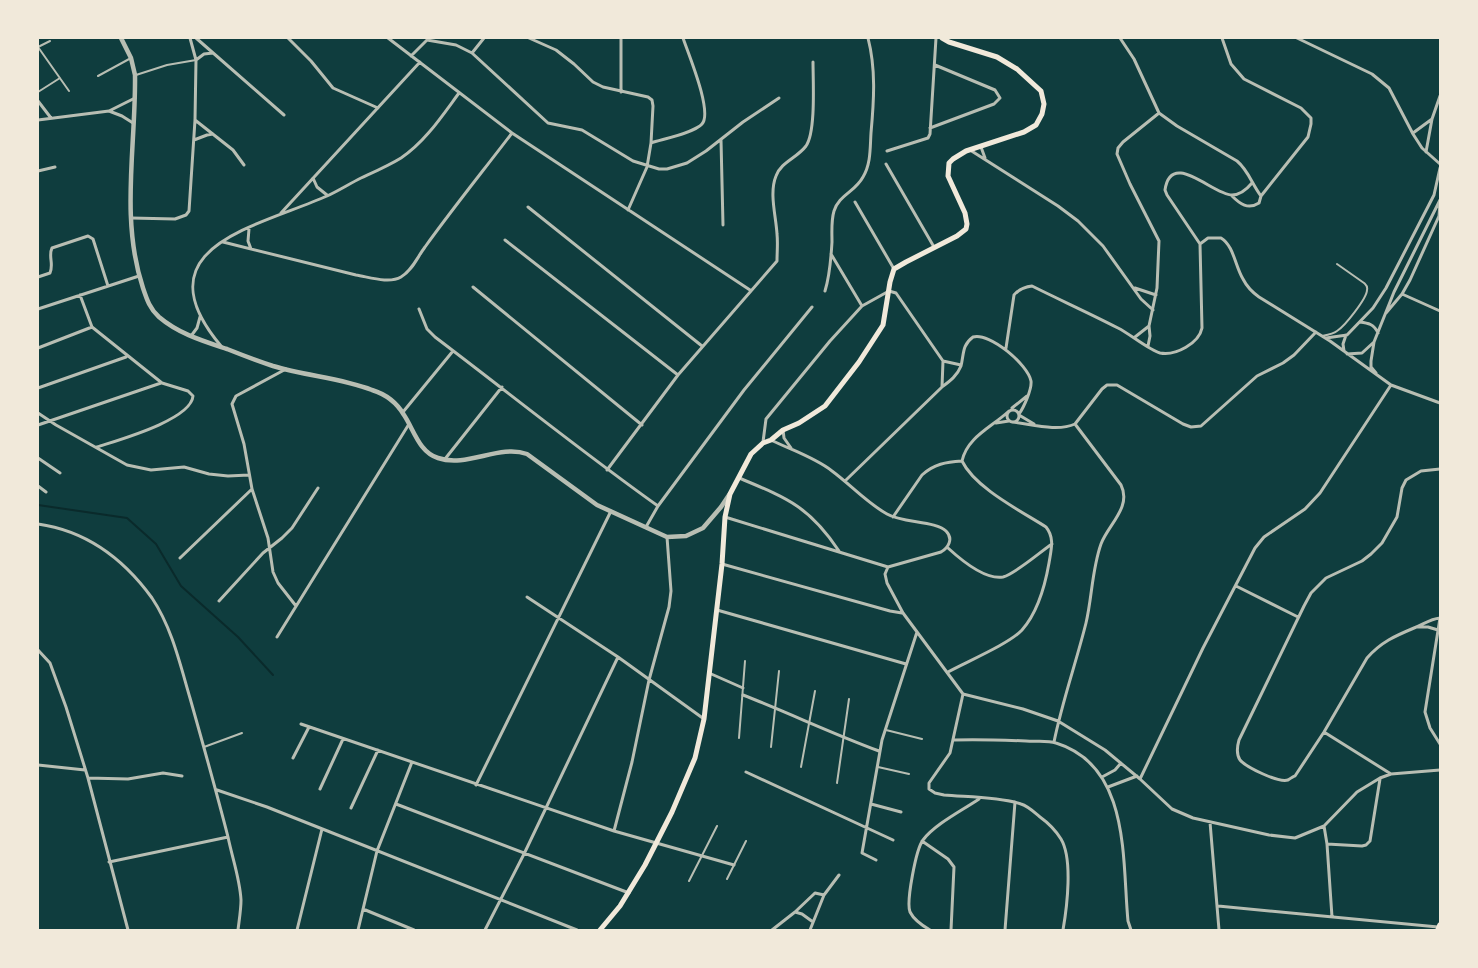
<svg xmlns="http://www.w3.org/2000/svg" width="1478" height="968" font-family="Merriweather,serif">
  <style>
    .lines { fill: none; stroke-linecap: round; stroke-linejoin: round }
    .stream { stroke: #0a2a2b; stroke-width: 2 }
    .service { stroke: #b8beb3; stroke-width: 2 }
    .minor { stroke: #b8beb3; stroke-width: 3 }
    .tertiary { stroke: #b8beb3; stroke-width: 4.5 }
    .secondary { stroke: #f1e9da; stroke-width: 5 }
    .primary { stroke: #f1e9da; stroke-width: 5.5 }
  </style>
  <rect width="100%" height="100%" fill="#0f3d3e"/>
  <g class="lines">
    <!-- stream -->
    <path class="stream" d="M38 505 127 518 156 544 181 586 238 637 273 675"/>
    <!-- service -->
    <path class="service" d="M38 47 69 91
      M38 47 50 41
      M136 75 167 65 196 60
      M98 76 131 58
      M38 92 60 78
      M1322 336C1327 335 1333 334 1337 331 1345 326 1367 298 1367 290 1368 286 1366 285 1364 283L1337 264
      M886 730 922 739
      M739 738 745 661
      M204 747 242 733
      M771 747 779 671
      M801 767 815 691
      M878 767 909 774
      M837 783 849 699
      M727 879 746 841
      M689 881 717 826"/>
    <!-- minor -->
    <path class="minor" d="M196 38 284 115
      M288 38 311 61 333 88 378 108
      M388 38 512 133 750 290
      M529 38 556 50 574 64 593 82 603 87 648 97 652 100 653 106 651 143 647 167 628 210
      M1120 38 1134 59 1159 113 1177 126 1237 161C1248 170 1252 184 1261 196L1308 137 1311 124V118L1301 108 1244 79 1231 64 1222 38
      M1297 38 1372 74 1389 88 1413 134 1422 148 1440 164
      M472 53 484 38
      M411 56 427 40 456 45 472 53 548 123 582 130 633 161 659 169H667L687 163 706 151 743 122 779 98
      M196 60 204 54 213 53
      M621 92V38
      M38 101 51 118
      M109 111 135 98
      M38 120 109 111 122 116 133 123
      M195 120 233 150 244 165
      M930 128 994 104 1000 98 995 90 935 65
      M1413 133 1432 119
      M194 140 207 135 213 134
      M721 140 723 225
      M651 143C663 139 694 133 702 124 713 112 688 53 683 38
      M981 147 985 158
      M970 150 1058 206 1078 221 1103 246 1141 299 1153 310
      M887 151 928 138 930 134 936 38
      M1426 152 1432 119 1440 96
      M886 164 934 247
      M38 171 55 167
      M313 178 317 187 327 195
      M1232 196C1240 204 1248 210 1259 203L1261 196
      M855 202 894 269
      M528 207 702 346
      M281 213 420 62
      M131 218 175 219 186 215 189 211 195 120 196 60 190 38
      M249 229 248 241 251 249
      M505 240 678 375
      M223 242 356 275C369 277 389 284 401 277 412 271 418 256 425 247 453 208 483 171 512 133
      M1200 244 1208 238H1221C1234 246 1235 266 1243 279 1247 287 1252 292 1259 297L1330 341 1391 385 1440 403
      M1200 244 1167 195 1165 190C1171 149 1213 195 1232 195 1241 195 1247 189 1252 183
      M831 254 862 306
      M38 277 50 273C54 264 48 256 52 248L88 236 93 239 108 286
      M473 287 642 425
      M1135 288 1156 295
      M825 291C830 275 831 259 832 242 832 232 831 221 834 211 839 195 855 192 863 177 871 164 870 148 871 133 874 100 876 69 868 38
      M1402 294 1440 311
      M80 295 92 327 162 383 188 391 193 396C191 420 118 440 97 447
      M38 309 139 276
      M419 309 427 329 435 337C509 393 582 452 658 506
      M1386 313 1402 294 1410 280 1439 216 1440 203
      M1360 322C1368 323 1374 324 1378 333
      M191 336 197 328 200 317
      M1135 337 1149 326
      M1326 338 1347 335 1373 308 1386 288 1434 195 1440 168
      M221 346C138 247 257 227 327 196 338 191 349 184 361 178 374 172 388 166 401 158 425 142 442 116 459 93
      M1148 346 1150 336 1149 326 1157 288 1159 241 1130 184 1117 154 1118 148 1123 142 1159 113
      M38 348 92 327
      M1006 348 1014 295C1019 289 1024 287 1032 286 1060 300 1089 313 1118 328 1130 334 1149 350 1160 353 1176 356 1199 343 1202 328L1200 244
      M1344 351 1343 344 1346 335
      M1347 354 1362 353 1374 342
      M943 361 961 365
      M286 369 236 396 232 404 244 444 252 489 268 538 273 572 278 583 296 606
      M1376 373 1371 367V361L1374 342 1394 292 1440 200
      M38 388 126 357
      M1012 408 1027 396
      M1007 416a6 6 0 1 1 12 0a6 6 0 1 1-12 0Z
      M403 412 453 351
      M38 413 56 425 127 465 151 470 184 467 209 474 228 476 249 475
      M1019 415 1034 424
      M1012 422C1031 424 1057 432 1075 424
      M996 423 1009 421
      M1075 424 1102 389 1107 385H1117L1183 424 1191 427 1201 426 1257 376 1283 363 1294 355 1316 332
      M38 425 161 383
      M783 430 784 438 791 448
      M771 440C791 450 814 457 832 471 851 485 867 503 887 514 902 523 936 521 946 531 954 539 948 548 941 552L888 567
      M763 442 766 419 830 341 862 306 889 291 896 293 943 361 942 387
      M38 458 60 473
      M445 459 502 387
      M962 461C967 437 992 427 1009 411
      M1440 469 1421 471 1406 480 1402 488 1397 517 1382 543 1371 554 1362 561 1326 578 1311 593 1304 606 1239 740C1237 747 1236 754 1240 760 1246 767 1278 783 1288 780 1288 780 1294 776 1295 776L1324 732 1367 658C1381 642 1395 636 1414 628 1424 624 1430 619 1440 618
      M607 470 678 375 777 261C777 252 778 243 777 234 776 216 769 193 776 176 781 162 797 158 806 146 816 132 813 81 813 62
      M739 478C787 498 809 506 839 551
      M845 481 942 387C950 381 957 376 961 366 964 354 962 345 973 337 990 332 1028 365 1031 381 1032 389 1024 407 1019 414
      M38 486 46 492
      M725 517 888 567
      M893 517 922 475C934 464 946 462 962 461
      M38 524C87 531 123 558 152 598 172 628 180 664 190 698 203 744 216 790 228 837 232 857 240 879 241 900 241 910 239 921 238 930
      M646 527 658 506 744 390 812 307
      M948 548C960 559 985 580 1003 577 1015 574 1040 552 1052 544
      M180 558 252 489
      M722 564 890 611 902 613
      M888 567 885 574 887 583 903 613 963 694 1023 709 1058 721 1105 750 1140 779 1172 809 1193 818 1269 835 1295 838 1324 826 1357 792 1380 778 1391 774 1440 770
      M1236 586 1298 617
      M527 597 618 657 704 719
      M219 601 263 553 282 538 292 528 318 488
      M717 610 906 664
      M1440 618 1425 712 1430 728 1440 744
      M1418 627H1428L1438 630
      M277 637 409 424
      M38 650 50 663 66 707 88 778 128 930
      M948 672C966 662 1009 644 1022 630 1037 613 1045 586 1049 563 1051 550 1055 538 1046 527 1021 511 975 488 962 461
      M709 673 743 688
      M963 694 950 753 929 783V789L935 793 944 795C965 797 1001 797 1021 804 1028 806 1034 812 1040 817 1047 822 1056 831 1061 839 1073 859 1067 907 1063 930
      M743 695C789 713 833 734 879 751
      M301 724 614 831 734 865
      M1324 732 1391 774
      M954 740C978 739 1002 740 1026 741 1036 742 1047 740 1056 743 1131 766 1122 861 1128 921L1131 930
      M1054 742C1062 702 1076 663 1086 623 1092 598 1092 569 1101 544 1108 525 1132 507 1121 485L1075 424
      M293 758 309 727
      M38 765 85 770
      M746 772 893 840
      M1102 777 1115 770 1121 763
      M88 778 128 779 163 773 182 776
      M1140 779 1203 648 1255 548 1264 537 1305 509 1320 493 1391 385
      M476 785 611 511
      M1108 787 1137 776
      M320 789 343 739
      M217 790 267 807 577 930
      M396 804 629 893
      M871 804 901 812
      M351 808 378 750
      M1210 822 1219 930
      M1324 826 1327 844 1332 917
      M614 831 632 762 649 680 669 607 671 591 667 537
      M922 841 948 859 954 867 951 930
      M1327 844 1362 846 1366 845 1370 841 1380 779
      M876 860 862 853 882 740 917 632
      M109 862 228 837
      M1218 906 1438 927
      M363 909 414 930
      M795 912 802 914 813 922
      M297 930 322 829
      M358 930 377 851 412 762
      M485 930 524 854 618 657
      M772 930 795 912 815 893 824 895 839 875
      M810 930 824 895
      M930 930C923 926 914 920 910 912 906 902 916 849 923 840 935 824 963 810 979 799
      M1005 930 1015 802"/>
    <!-- tertiary -->
    <path class="tertiary" d="M121 38 131 58 135 75C136 146 120 219 143 288 147 300 150 309 159 317 179 334 203 341 227 349 242 355 258 361 273 366 306 376 341 378 372 390 385 394 397 403 404 415 414 430 419 452 438 458 467 468 499 444 527 454L597 505 667 537 686 536 703 528 721 507 729 495"/>
    <!-- secondary -->
    <path class="secondary" d="M600 930 620 906 645 865 672 812 695 758 704 719 722 564 725 517 730 494 751 454 763 443 771 440 783 430 799 423 825 406 859 362 883 325 890 282 894 269 906 262 957 236 966 229 967 224 965 213 948 176 949 163 953 159 966 151 1024 132 1036 125 1042 114 1044 104 1041 91 1017 69 997 57 949 42 942 38"/>
    <!-- primary -->
    <path class="primary" d="M1438 930 1440 925"/>
  </g>
  <!-- border -->
  <rect width="1478" height="968" fill="none" stroke="#f1e9da" stroke-width="78"/>
</svg>
